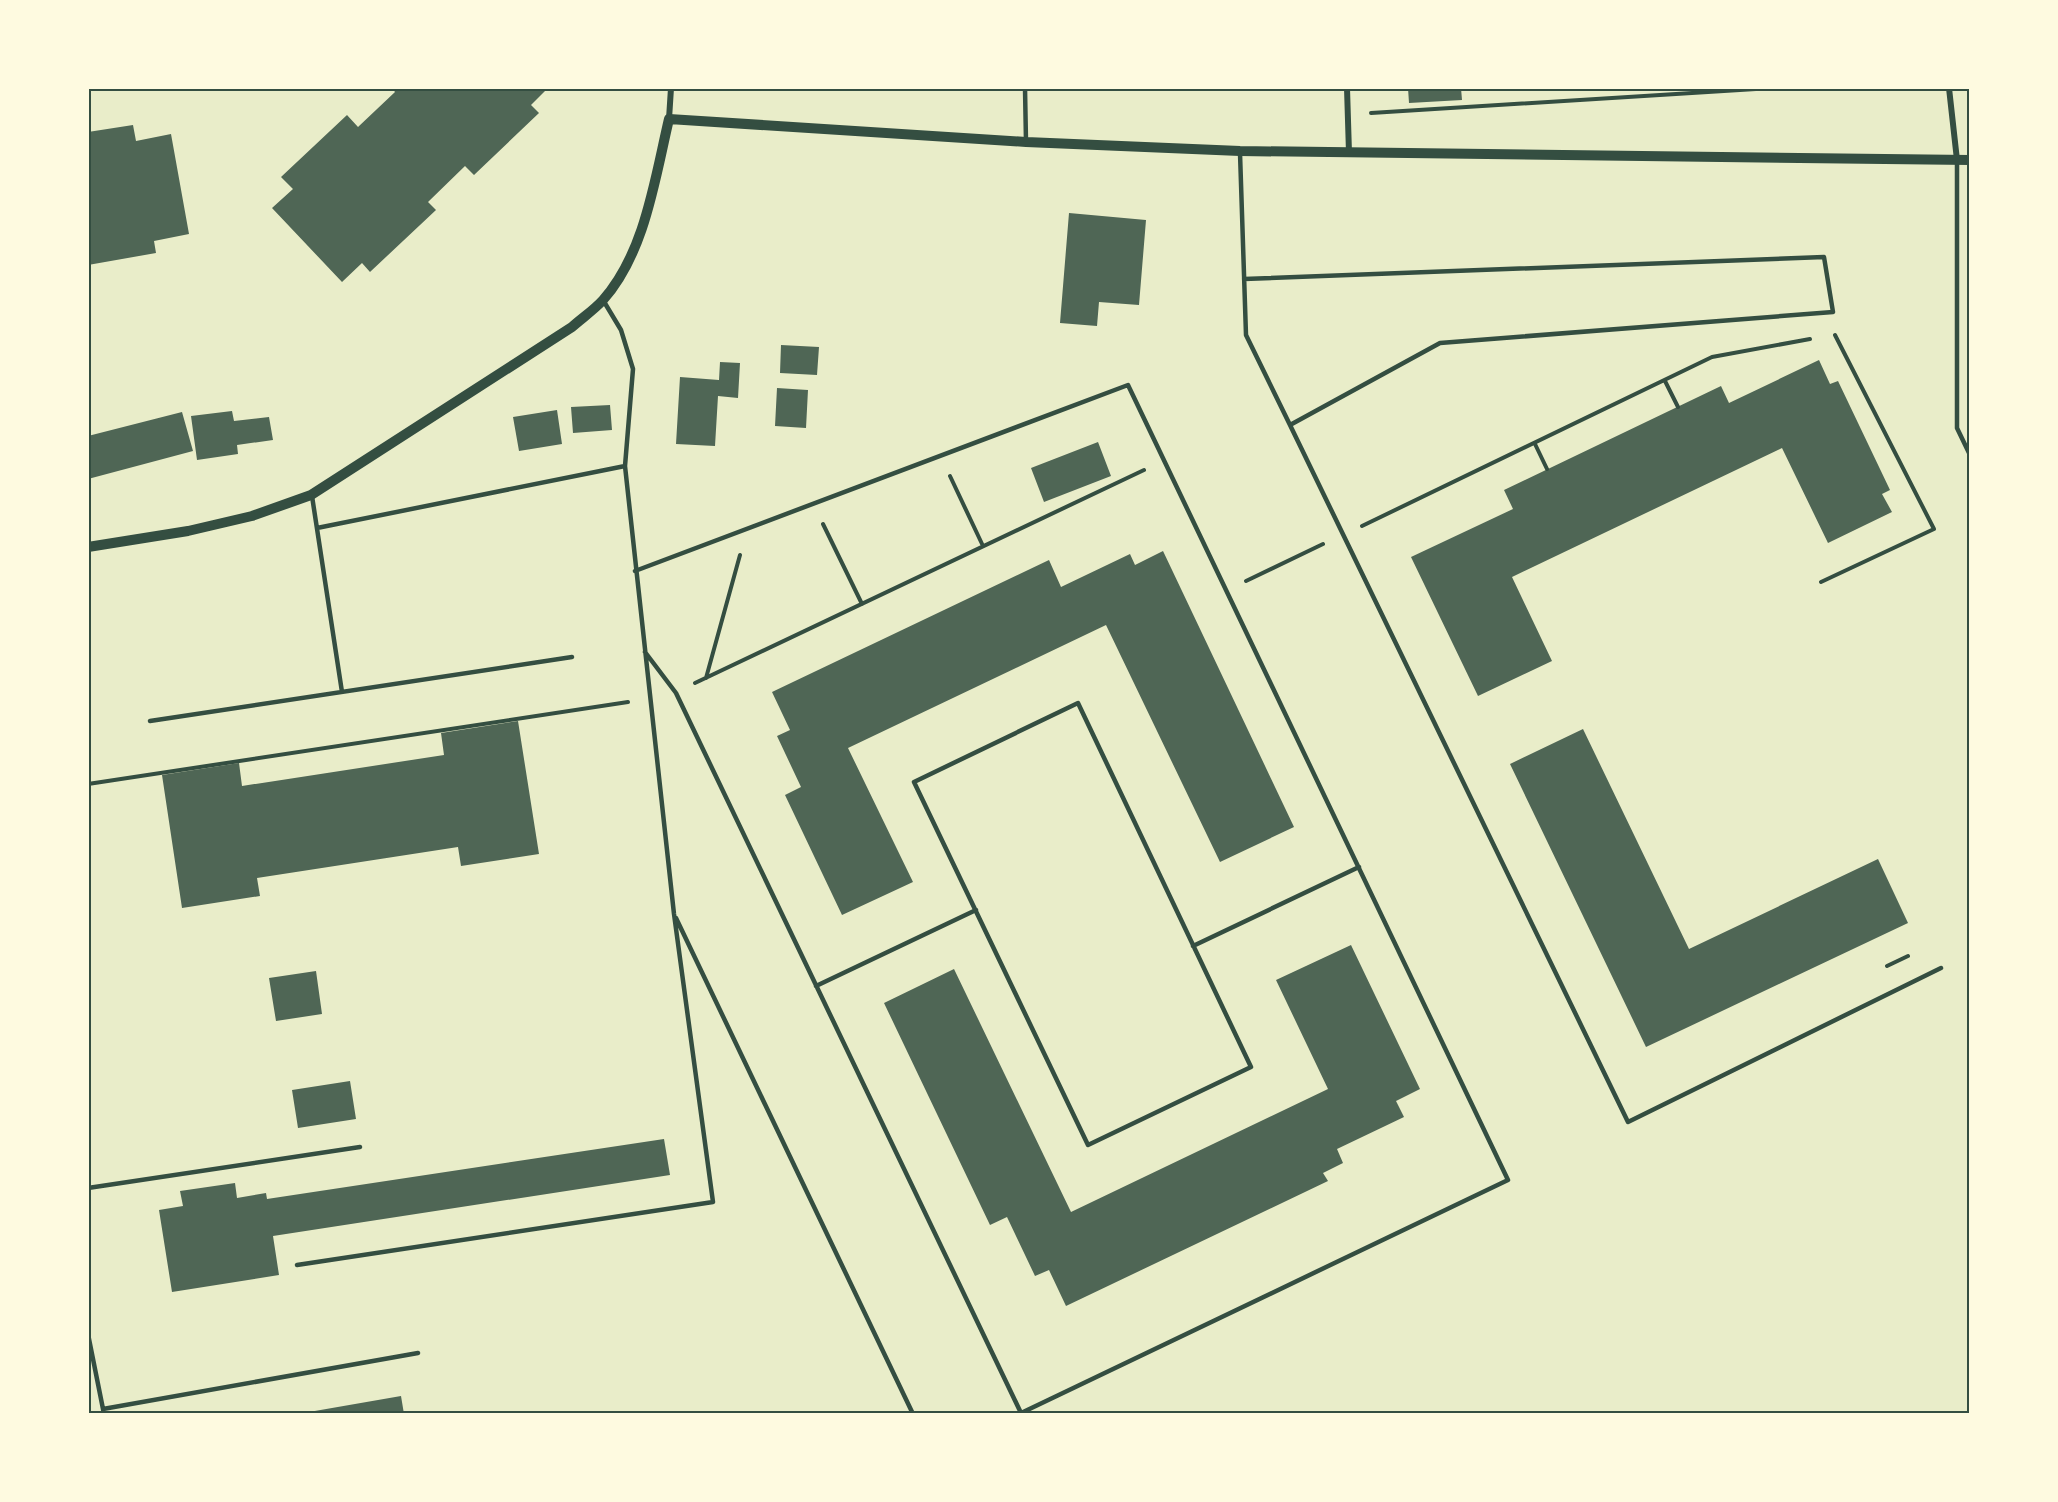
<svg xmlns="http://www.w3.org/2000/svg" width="2058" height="1502" font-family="'Libre Baskerville',serif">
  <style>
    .building { fill: #4f6655 }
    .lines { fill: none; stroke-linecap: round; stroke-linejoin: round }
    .path { stroke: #344e41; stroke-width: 4 }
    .service { stroke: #344e41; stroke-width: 4.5 }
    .minor { stroke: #344e41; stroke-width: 6 }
    .tertiary { stroke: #344e41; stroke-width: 10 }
    .neatline { fill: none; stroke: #344e41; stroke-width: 2 }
  </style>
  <rect width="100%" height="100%" fill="#e9edc9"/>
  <!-- building -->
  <path class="building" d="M392 88H548L531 105 539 113 474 175 465 166 428 202 436 210 370 272 362 263 342 282 272 208 293 189 281 177 347 115 358 127 395 92Z
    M1408 88H1461L1462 100 1409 103Z
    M133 125 136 141 171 134 189 234 154 241 156 253 88 265V132Z
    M1069 213 1146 220 1139 305 1099 302 1097 326 1060 323Z
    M781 345 819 347 817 375 780 373Z
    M1819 360 1830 384 1838 381 1890 490 1882 494 1892 512 1828 543 1782 448 1512 577 1552 661 1478 696 1411 557 1513 509 1504 490 1721 386 1729 403Z
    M720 362 740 363 738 398 718 396 715 446 676 444 680 377 719 380Z
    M777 388 808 390 806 428 775 426Z
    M610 405 612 430 573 433 571 407Z
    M557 410 562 444 519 451 513 417Z
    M232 411 234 421 269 417 273 440 237 445 238 454 197 460 191 416Z
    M182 412 193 451 88 479V436Z
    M1098 442 1111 476 1044 502 1031 468Z
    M1163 551 1294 827 1220 862 1106 625 848 748 913 882 842 915 785 795 801 787 777 736 790 730 772 692 1049 560 1061 587 1130 554 1135 565Z
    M518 721 539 854 461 866 458 847 257 878 260 896 182 908 162 775 239 763 242 786 444 755 441 733Z
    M1583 729 1689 949 1878 859 1908 923 1646 1047 1510 764Z
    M1351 945 1420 1089 1396 1101 1404 1117 1337 1149 1343 1163 1323 1173 1328 1181 1066 1306 1049 1270 1035 1276 1007 1217 990 1225 884 1003 954 969 1071 1212 1328 1089 1276 980Z
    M316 971 322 1014 276 1021 269 978Z
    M350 1081 356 1119 298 1128 292 1090Z
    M664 1139 670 1175 273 1236 279 1275 172 1292 159 1210 183 1206 180 1191 235 1183 237 1198 266 1193 267 1199Z
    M401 1396 404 1414H309V1412Z"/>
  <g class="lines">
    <!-- path -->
    <path class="path" d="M1371 113 1772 88
      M1665 381 1678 407
      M1535 444 1547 469
      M950 476 983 546
      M823 524 862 604
      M1362 526 1712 357 1810 339
      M1246 581 1323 544
      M1821 582 1934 529 1835 335
      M706 678 740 555
      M695 683 1144 470
      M88 784 628 702
      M1887 966 1908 956"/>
    <!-- service -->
    <path class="service" d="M1025 88 1026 142
      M1240 153 1246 335 1290 425
      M1957 160V428L1970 455
      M1244 279 1824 257 1833 312 1440 343 1290 425 1628 1122 1941 968
      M312 496 342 692
      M317 528 625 466
      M635 571 1128 385 1508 1180 1019 1414
      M645 652 676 693 1021 1413
      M1078 703 1251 1067 1088 1145 914 782Z
      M150 721 572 657
      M676 918 913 1414
      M1193 946 1359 867
      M816 986 976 910
      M88 1188 360 1147
      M297 1265 713 1202 674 914 625 466 633 369 621 330 603 300
      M88 1334 104 1414
      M103 1409 418 1353"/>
    <!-- minor -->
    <path class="minor" d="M1347 88 1349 153
      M1949 88 1957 160
      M669 119 671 88"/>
    <!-- tertiary -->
    <path class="tertiary" d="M88 547 188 531 252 516 311 495 572 327C582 318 594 310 603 300 645 253 655 178 669 119L1026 142 1240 151 1970 160"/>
  </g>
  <!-- border -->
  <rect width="2058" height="1502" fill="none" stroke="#fefae0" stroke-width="180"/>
  <rect x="90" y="90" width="1878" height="1322" class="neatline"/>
</svg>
